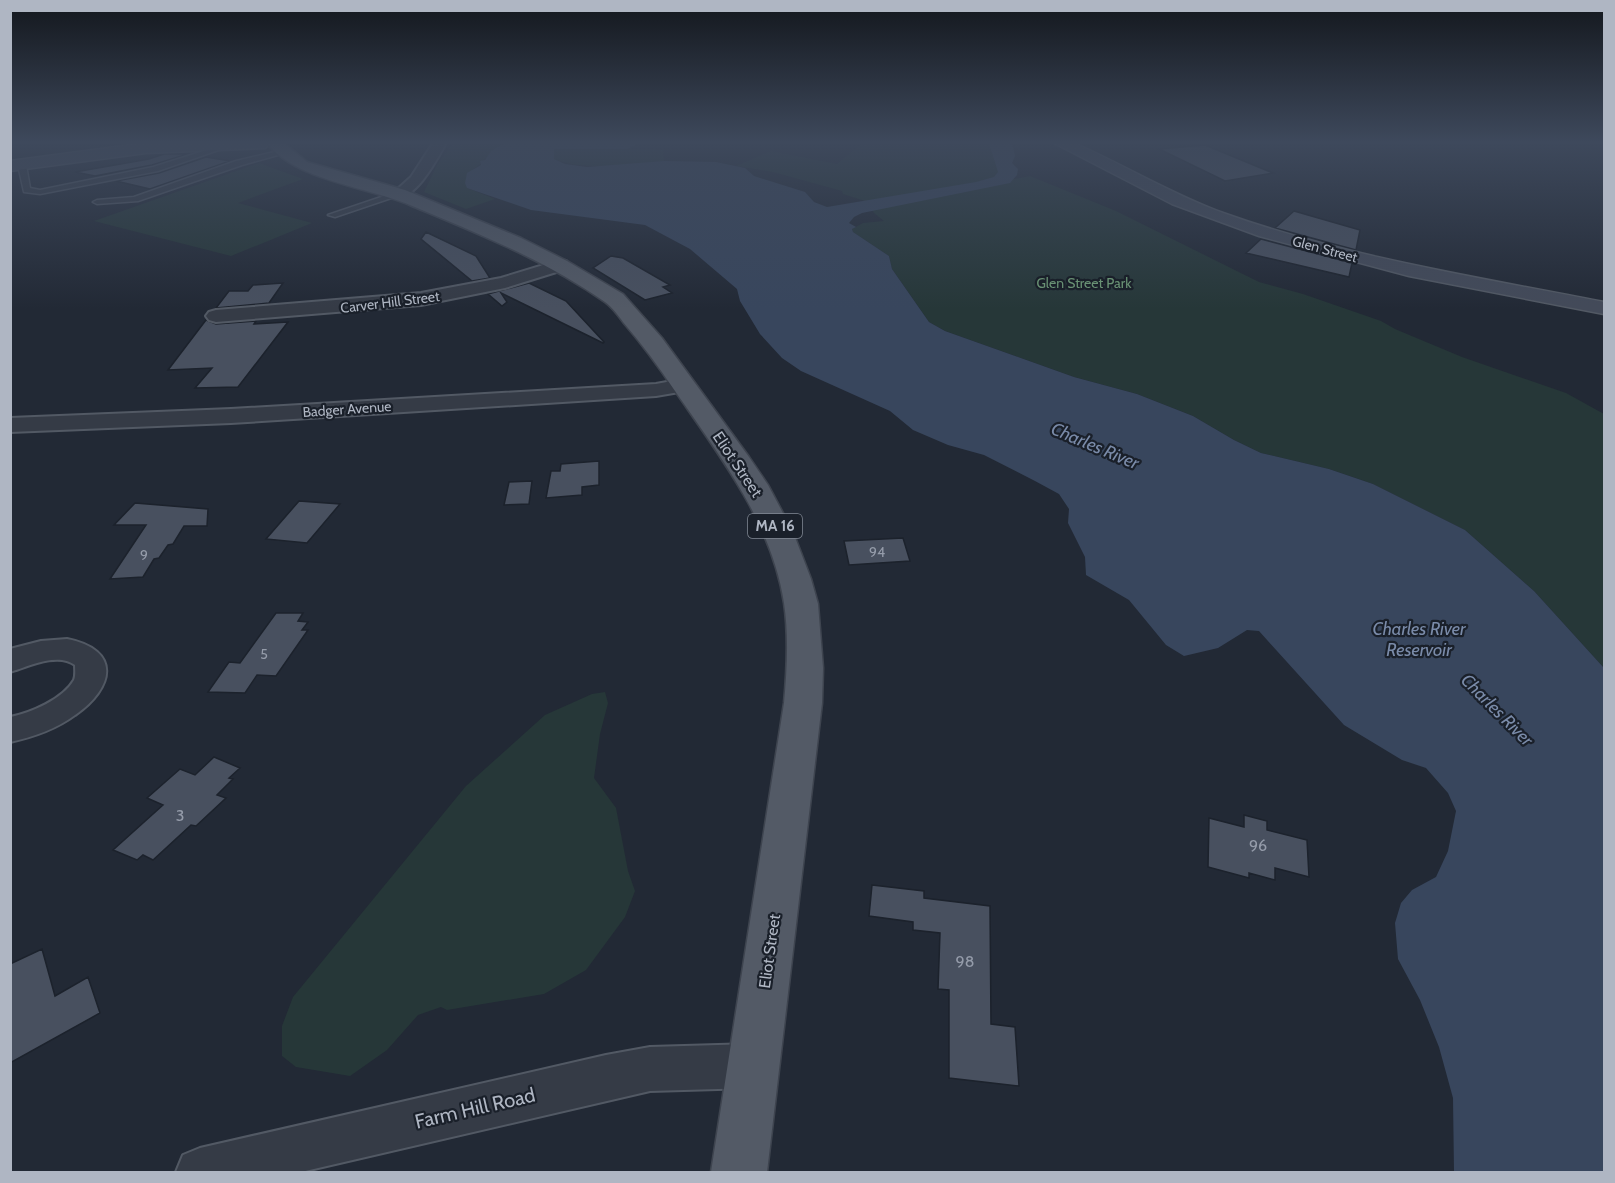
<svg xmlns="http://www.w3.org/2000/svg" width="1615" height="1183" font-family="Cabin,sans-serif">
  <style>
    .green { fill: #263738 }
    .water { fill: #38465d }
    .building { fill: #48505f; stroke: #1c222c; stroke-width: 1.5 }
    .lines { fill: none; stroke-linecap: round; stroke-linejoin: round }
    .lane-casing { stroke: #525964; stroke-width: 3 }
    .street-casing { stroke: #525964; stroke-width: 4 }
    .secondary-casing { stroke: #525964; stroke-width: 3 }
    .primary-casing { stroke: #3e444f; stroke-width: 3 }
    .lane { fill: #353b46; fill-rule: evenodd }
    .street { fill: #353b46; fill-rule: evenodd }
    .secondary { fill: #434a59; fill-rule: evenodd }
    .primary { fill: #535a66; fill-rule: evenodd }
    .labels { text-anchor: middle; stroke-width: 4.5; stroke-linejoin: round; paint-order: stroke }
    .far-street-label { font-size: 14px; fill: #afb6c3; stroke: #1a202a }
    .far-park-label { font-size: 14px; fill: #699174; stroke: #1a202a }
    .number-label { font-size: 14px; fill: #959caa }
    .shield { fill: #1a202a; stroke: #828995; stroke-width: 1.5 }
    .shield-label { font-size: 15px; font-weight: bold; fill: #afb6c3 }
    .street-label { font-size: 16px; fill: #afb6c3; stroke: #1a202a }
    .near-number-label { font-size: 16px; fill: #959caa }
    .water-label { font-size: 18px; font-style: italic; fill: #7a8ba9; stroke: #1a202a }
    .near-street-label { font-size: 20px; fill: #afb6c3; stroke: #1a202a }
  </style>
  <rect width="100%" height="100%" fill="#222935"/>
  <!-- green -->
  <path class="green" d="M453 143H504C491 150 485 163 472 170L467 188 495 199 466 209 424 192 437 165Z
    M863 143H1009V180L1030 176 1116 211 1259 282 1303 294 1381 321 1395 329 1462 357 1566 393 1604 414V668L1534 591 1465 530 1373 484 1329 469 1261 453 1234 440 1193 416 1137 394 1074 377 945 331 929 322 892 269 889 256 853 232 852 229 863 223 884 221 874 213 868 202 843 194 842 191 773 172 736 166 771 151 837 164Z
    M563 147 663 150 664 161C627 164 588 172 554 159L553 149Z
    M259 163 303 179 238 203 312 223 231 256 94 221Z
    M605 692 608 703 600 734 594 778 616 808 628 871 635 891 625 917 586 970 544 994 447 1010 441 1007 418 1015 387 1050 350 1076 296 1067 282 1056V1026L293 997 466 786 545 715 592 694Z"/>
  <!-- water -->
  <path class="water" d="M504 143H638L628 149H554V159L565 164 587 167 664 161 716 162 745 168 754 176 805 192 814 202 827 207 976 182 994 177 998 172 989 143H1012L1015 156 1012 163 1018 169 1017 175 1010 183 862 213 854 217 849 223 856 227 852 229 853 232 889 256 892 269 929 322 945 331 1074 377 1137 394 1193 416 1234 440 1261 453 1329 469 1373 484 1465 530 1534 591 1604 668V1172H1454L1453 1098 1439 1047 1420 1000 1398 959 1395 923 1401 903 1412 890 1436 877 1448 851 1456 811 1448 793 1426 768 1402 760 1344 725 1259 631 1247 630 1218 648 1184 656 1166 645 1129 600 1086 575 1085 557 1068 523 1069 509 1059 494 1035 481 984 455 948 445 913 430 890 411 801 371 782 358 760 334 740 301 737 289 690 249 645 225 531 210 467 188 465 183 467 173 481 165 480 161 485 160 491 151Z"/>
  <!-- building -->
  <path class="building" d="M1205 145 1273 173 1225 181 1159 149Z
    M164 154H188L152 165 95 176 75 172 149 159Z
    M206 157 230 161 150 189 116 181 159 173Z
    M1294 211 1360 230 1356 250 1275 228Z
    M426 232 476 256 490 278 472 281 421 239Z
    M1261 239 1352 263 1349 277 1246 253Z
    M611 256 623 258 670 285 663 287 672 293 645 300 593 268Z
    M283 283 269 303 216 308 229 291H248L253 285Z
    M529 283 566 301 604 342 603 343 501 293 507 302 502 306 488 294Z
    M206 320 216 324 256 321 254 324 288 322 238 387 195 388 212 368 168 370Z
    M599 461V485L582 487V495L546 498 551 471H560L561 464Z
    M532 481 529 504 504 505 509 482Z
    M299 501 340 504 307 543 266 539Z
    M135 503 208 509 207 526H184L173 544 168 545 159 558 154 559 143 577 110 579 146 525H114Z
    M903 538 910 561 849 565 844 541Z
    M276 613H303L298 621 308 622 302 630H308L276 676 257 675 245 693 208 692 229 662 240 663Z
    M214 757 240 768 229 778 233 779 217 795 226 798 196 826 191 825 153 860 143 855 137 860 113 850 163 805 147 798 180 769 195 775Z
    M1244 815 1267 821V830L1307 840 1309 877 1275 868V880L1249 873V878L1208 867 1209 818 1244 827Z
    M872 885 924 891V898L990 906 991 1024 1015 1027 1019 1086 949 1078V990L938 989 940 933 913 930V922L869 916Z
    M42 949 55 996 88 977 100 1013 10 1063V964Z"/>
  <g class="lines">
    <defs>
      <path id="lane" d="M229 143 230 146 158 171 40 194 24 192 18 165 22 163 26 165 30 188 40 190 153 167Z
        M283 150 285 153 242 165 138 201 97 204 93 202 97 200 134 197 236 161Z
        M396 192 403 194 335 217 328 215Z"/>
      <path id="street" d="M433 143H446C437 159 415 202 394 197L392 194 411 177Z
        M560 260 566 261 569 265 566 269 505 288 421 305 216 322 209 320 206 316 209 312 216 310 421 293 501 278Z
        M683 379 691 380 694 385 691 390 656 396 231 423 10 432V418L231 409 656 384Z
        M67 639C122 650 114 688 75 715 56 729 33 737 10 742V717C31 713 63 699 74 680 76 675 75 670 75 665 58 652 29 666 10 672V649L41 641Z
        M752 1044 768 1050 774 1066 768 1082 752 1088 650 1091 301 1172H176L183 1155 200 1148 606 1055 650 1047Z"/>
      <path id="secondary" d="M146 143H272L265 148 146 153 10 171V161Z
        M1054 143H1074C1124 165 1171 194 1223 213 1346 257 1476 277 1604 302V314L1409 276 1259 236 1172 204Z"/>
      <path id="primary" d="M267 143H284L307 162 405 190 521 238 567 261 623 294 662 338 749 457 768 485 793 532 811 579 818 604 823 668 822 703 767 1172H711L784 703C787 670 789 636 784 603 772 523 720 456 675 391 659 367 642 344 623 322 618 315 612 307 605 302 545 260 477 233 410 205 367 187 295 180 267 143Z"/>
    </defs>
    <!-- lane casing -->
    <use href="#lane" class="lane-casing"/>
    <!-- street casing -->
    <use href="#street" class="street-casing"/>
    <!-- secondary casing -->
    <use href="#secondary" class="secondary-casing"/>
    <!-- primary casing -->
    <use href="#primary" class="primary-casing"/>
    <!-- lane -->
    <use href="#lane" class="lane"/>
    <!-- street -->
    <use href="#street" class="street"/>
    <!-- secondary -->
    <use href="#secondary" class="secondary"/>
    <!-- primary -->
    <use href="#primary" class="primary"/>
  </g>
  <!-- sky -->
  <linearGradient id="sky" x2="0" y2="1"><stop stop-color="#13171d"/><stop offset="0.46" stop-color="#3e495c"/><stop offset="1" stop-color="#3e495c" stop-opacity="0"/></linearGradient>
  <rect width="1615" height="309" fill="url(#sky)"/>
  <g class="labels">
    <!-- far-street labels -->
    <g class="far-street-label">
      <text transform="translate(1325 249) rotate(15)" y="5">Glen Street</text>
      <text transform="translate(390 302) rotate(-7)" y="5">Carver Hill Street</text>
      <text transform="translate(347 409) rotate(-4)" y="5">Badger Avenue</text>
    </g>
    <!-- far-park labels -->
    <g class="far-park-label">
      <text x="1084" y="288">Glen Street Park</text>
    </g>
    <!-- number labels -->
    <g class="number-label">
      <text x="877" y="557">94</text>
      <text x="144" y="560">9</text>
      <text x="264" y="659">5</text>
    </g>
    <!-- shield labels -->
    <rect class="shield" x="748" y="514" width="54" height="24" rx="4.5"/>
    <g class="shield-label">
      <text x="775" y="531">MA 16</text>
    </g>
    <!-- street labels -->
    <g class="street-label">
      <text transform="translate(738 464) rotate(56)" y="6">Eliot Street</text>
      <text transform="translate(769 951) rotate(-82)" y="6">Eliot Street</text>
    </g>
    <!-- near-number labels -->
    <g class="near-number-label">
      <text x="180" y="821">3</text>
      <text x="1258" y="851">96</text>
      <text x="965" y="967">98</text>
    </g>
    <!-- water labels -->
    <g class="water-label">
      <text transform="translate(1095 446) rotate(23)" y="6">Charles River</text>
      <text x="1419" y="635">Charles River<tspan x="1419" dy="21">Reservoir</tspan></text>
      <text transform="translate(1497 710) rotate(45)" y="6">Charles River</text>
    </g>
    <!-- near-street labels -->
    <g class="near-street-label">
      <text transform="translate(475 1108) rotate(-13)" y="7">Farm Hill Road</text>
    </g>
  </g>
  <!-- border -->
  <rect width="1615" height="1183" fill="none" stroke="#afb6c3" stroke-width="24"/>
</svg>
